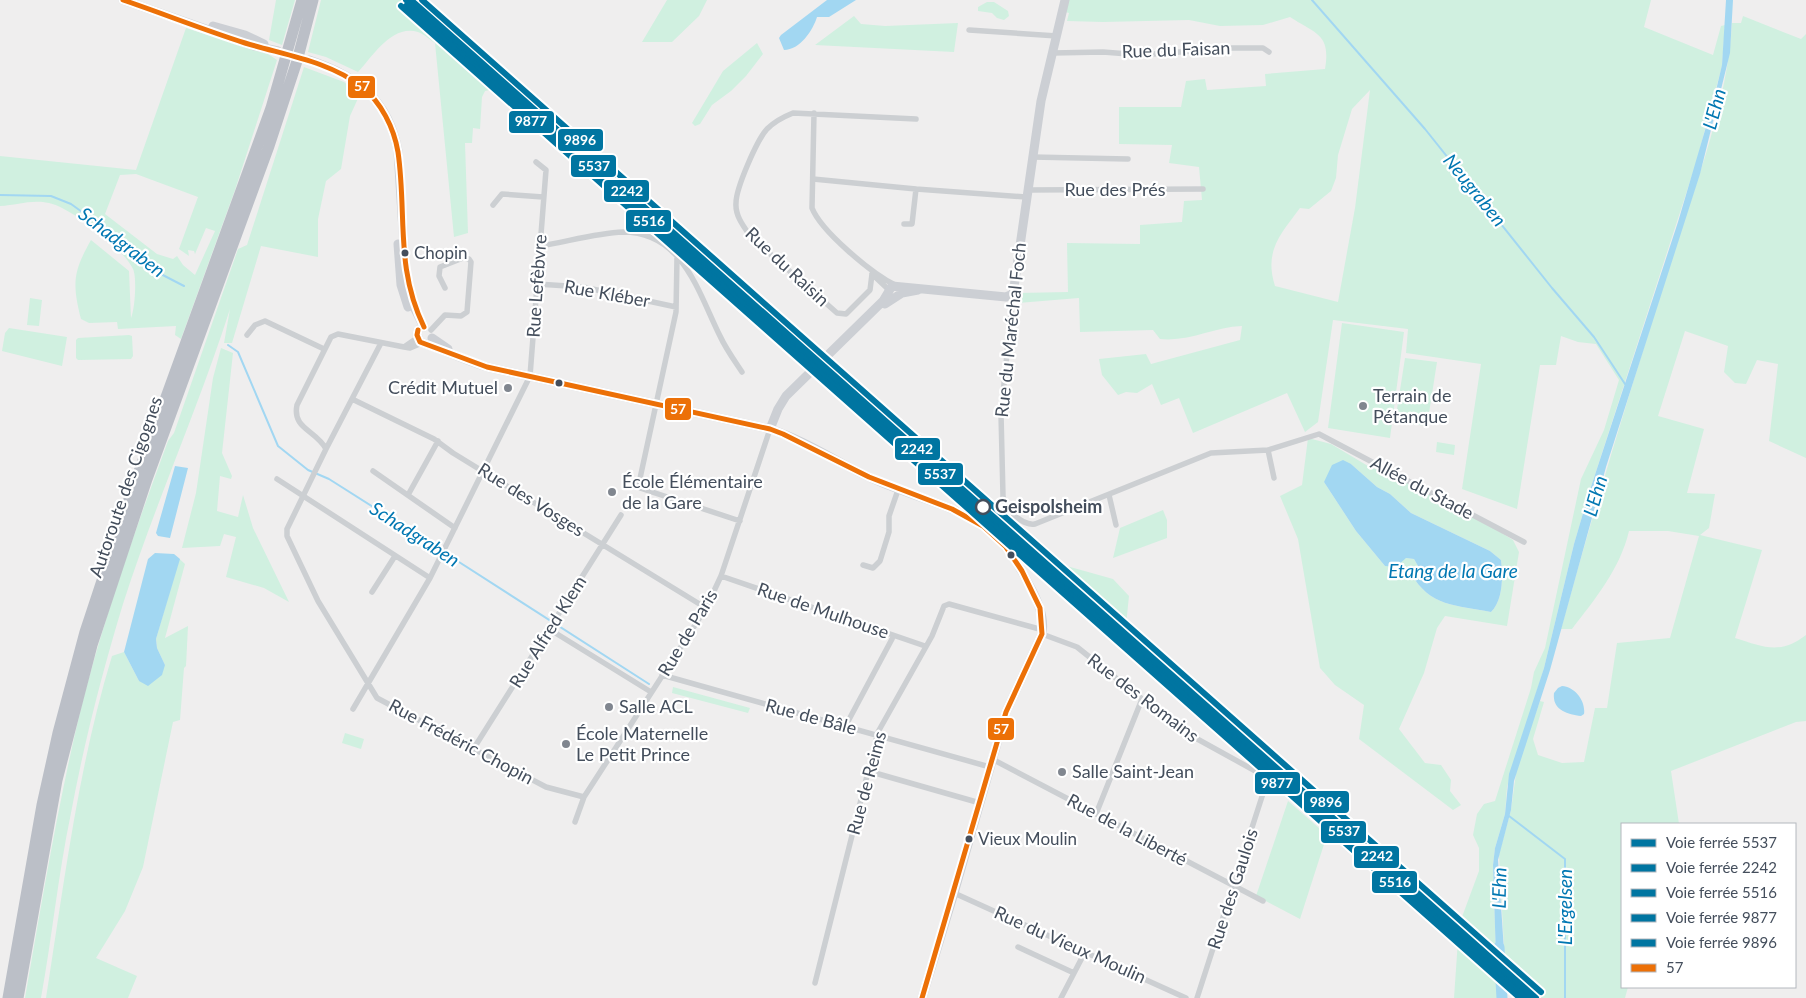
<svg xmlns="http://www.w3.org/2000/svg" width="1806" height="998" font-family="Lato,sans-serif">
  <style>
    .green { fill: #d0f0e0; fill-rule: evenodd }
    .water { fill: #a2d7f2 }
    .lines { fill: none; stroke-linecap: round; stroke-linejoin: round }
    .stream { stroke: #a2d7f2; stroke-width: 2 }
    .river { stroke: #a2d7f2; stroke-width: 11 }
    .street { stroke: #cccfd2; stroke-width: 5.5 }
    .secondary { stroke: #cccfd4; stroke-width: 9 }
    .highway { stroke: #bbbfc7; stroke-width: 11 }
    .bus-1-casing { stroke: #fff; stroke-width: 9 }
    .bus-1 { stroke: #ec7007; stroke-width: 5 }
    .rail-1-casing { stroke: #fff; stroke-width: 10 }
    .rail-2-casing { stroke: #fff; stroke-width: 10 }
    .rail-3-casing { stroke: #fff; stroke-width: 10 }
    .rail-4-casing { stroke: #fff; stroke-width: 10 }
    .rail-5-casing { stroke: #fff; stroke-width: 10 }
    .rail-1 { stroke: #0075a1; stroke-width: 6 }
    .rail-2 { stroke: #0075a1; stroke-width: 6 }
    .rail-3 { stroke: #0075a1; stroke-width: 6 }
    .rail-4 { stroke: #0075a1; stroke-width: 6 }
    .rail-5 { stroke: #0075a1; stroke-width: 6 }
    .bus-dot { fill: #444e5c; stroke: #fff; stroke-width: 2 }
    .poi-dot { fill: #80868f; stroke: #fff; stroke-width: 2 }
    .stop-dot { fill: #fff; stroke: #444e5c; stroke-width: 2.5 }
    .labels { text-anchor: middle; stroke-width: 4.5; stroke-linejoin: round; paint-order: stroke }
    .bus-label { font-size: 17px; fill: #444e5c; stroke: #fff; text-anchor: start }
    .street-label { font-size: 18px; fill: #444e5c; stroke: #fff }
    .poi-label { font-size: 18px; fill: #444e5c; stroke: #fff; text-anchor: start }
    .stop-label { font-size: 18px; font-weight: bold; fill: #444e5c; stroke: #fff; text-anchor: start }
    .water-label { font-size: 19px; font-style: italic; fill: #0177b2; stroke: #fff }
    .line-badge { stroke: #fff; stroke-width: 2 }
    .badge-label { font-size: 14px; text-anchor: middle; font-weight: bold; fill: #fff }
  </style>
  <rect width="100%" height="100%" fill="#efeeee"/>
  <!-- green -->
  <path class="green" d="M276 0H295L282 45 269 40Z
    M321 0H401L558 139 549 138 494 89 485 91 482 97 480 129 473 128 472 143H465L468 233 454 237 435 43C430 40 424 34 418 32 392 24 373 56 358 72L326 57 308 52Z
    M418 0H429L562 124 560 127Z
    M667 0H707L699 16 672 42H642Z
    M1068 0H1651L1644 27 1713 55 1721 26 1725 25 1722 66 1696 163 1589 493 1574 544 1544 668 1507 787 1505 814 1495 848 1493 865 1496 958 1504 998H1454L1459 925 1479 871V848L1473 835 1477 814 1484 804 1495 801 1531 688 1534 672 1545 648 1581 479 1604 430 1619 380 1596 344 1578 342 1561 336 1556 365H1540L1517 509 1462 489 1481 364 1406 353 1408 329 1333 320 1318 422 1305 432 1287 393 1193 433 1179 398 1161 405 1152 384 1137 393 1126 392 1118 395 1102 375 1099 359 1146 354 1151 364 1240 340 1242 326C1213 327 1190 342 1160 339L1153 330 1080 332 1079 298 1018 303V293L1068 292 1067 243 1140 244V225L1182 222 1184 201 1202 200 1199 167 1169 163 1172 145 1119 144V107H1181L1186 81 1205 79 1207 90 1266 86 1265 74 1325 69C1331 34 1316 34 1290 17L1263 25 1220 26 1189 20 1103 22 1067 21 1069 13 1065 12ZM1370 90 1355 208 1338 302 1275 286C1264 251 1280 235 1300 208L1309 209 1331 191 1336 178 1338 155 1352 109Z
    M987 2H994L1008 11 1009 16 1004 20 997 18 992 13 978 11V7Z
    M854 16 861 24 885 26 958 23 954 52 815 45Z
    M1743 16 1801 39 1806 34V458L1769 441 1778 364 1757 360 1746 384 1735 383 1724 372 1728 346 1685 331 1658 416 1704 429 1687 493 1715 494 1709 528 1700 535 1762 550 1735 638C1764 647 1780 655 1806 635V721L1796 722 1671 771 1679 824H1622V987H1628L1625 998H1542L1505 966 1499 854 1511 810 1517 766 1540 701 1544 702 1533 739 1538 755 1562 763 1584 762 1595 708H1607L1617 643 1670 638 1699 536 1668 531H1629C1620 569 1595 599 1572 629H1561C1594 509 1630 390 1668 271 1693 190 1727 108 1732 23H1741Z
    M186 28 268 54 277 60 235 190 181 339 175 335 176 326 118 329 117 322 89 323 81 319C72 283 73 272 91 240L129 271 131 318C135 309 137 277 133 269 124 249 70 207 49 203 32 199 17 205 0 206V156L136 170ZM136 174 198 197 179 249 189 256 188 250 194 251 195 254 206 228 215 231 195 275 183 265 177 256 173 259 157 254 105 214 120 175Z
    M757 43 763 54 746 76 731 91 712 105 700 124 695 126 692 123 723 71Z
    M304 67 344 82 360 94 350 116 341 169 326 181 318 219V257L261 246 232 343H224L230 309C198 409 155 504 123 604 102 673 84 743 71 813 58 875 52 938 41 998H25C42 901 58 804 81 708 104 617 136 528 168 441L174 433 238 249 247 245Z
    M30 298 42 300 39 326 27 325Z
    M1342 323 1404 332 1390 438 1328 428Z
    M9 328 67 337 62 366 2 351 5 333Z
    M129 335 132 336 133 356 131 359 78 360 76 358V340L78 338Z
    M221 348 233 353 222 453 232 476 231 479 220 476 217 511 238 517 243 495 253 528 289 602 264 588 226 577 236 537 224 534 220 546 182 548 196 493 213 378Z
    M1405 358 1437 362 1427 426 1395 422Z
    M1308 438 1331 444 1368 466 1401 480 1495 529 1513 540 1519 552 1507 626 1445 616 1437 628 1424 673 1399 729 1425 763 1441 765 1451 780 1450 791 1461 805 1453 810 1359 739 1364 705 1335 685 1320 668 1298 539 1280 496 1302 485ZM1351 464 1377 487 1390 494 1411 513 1490 551 1501 560C1503 577 1503 600 1491 612 1457 605 1429 607 1411 573L1418 566 1414 559 1406 558 1385 566 1356 531 1324 482Z
    M1437 442 1455 445 1454 455 1436 452Z
    M1163 510 1167 520V538L1113 558 1120 528Z
    M174 554 185 564 165 638 188 626 186 666 184 668 180 720 173 722 143 867 125 911 96 958 137 976 128 998H46C64 884 78 767 112 656L124 652 139 681 165 665 157 648 156 639 179 559Z
    M1056 563 1113 579 1129 596 1126 625Z
    M673 687 750 708 748 713 672 693Z
    M345 733 364 739 361 749 342 743Z
    M1288 801 1327 835 1300 919 1256 896Z"/>
  <!-- water -->
  <path class="water" d="M827 0H856L829 17H817C813 30 800 50 784 50L779 38 781 35Z
    M1726 0H1733L1730 53 1700 174 1606 467 1550 670 1514 781 1511 810 1498 860 1505 966 1496 958 1493 865 1495 848 1505 814 1509 774 1544 668 1574 544 1589 493 1678 222 1713 103 1722 65Z
    M1343 460 1351 464 1377 487 1390 494 1411 513 1490 551 1501 560C1503 577 1503 600 1491 612 1457 605 1429 607 1411 573L1418 566 1414 559 1406 558 1396 567 1385 566 1356 531 1324 482 1332 465Z
    M175 466 188 468 170 538 158 536 156 533Z
    M155 553 174 554 180 559 156 639 157 648 165 665 162 675 148 686 139 681 124 652 148 559Z
    M1562 686C1575 687 1586 701 1584 714L1581 716C1567 714 1552 710 1554 693L1558 688Z"/>
  <g class="lines">
    <!-- stream -->
    <path class="stream" d="M1312 0 1425 129 1552 288 1594 337 1625 384
      M0 195 51 196 71 204 128 245 155 271 184 286
      M228 345 238 352 278 446 308 470 329 479 441 550
      M445 553 649 684
      M1509 816 1565 859V998"/>
    <!-- river -->
    <path class="river" d="M1499 947 1502 998"/>
    <!-- street -->
    <path class="street" d="M969 30 1057 36
      M1053 53 1103 52 1141 55 1232 48H1263L1269 52
      M814 113 812 208C821 231 871 273 895 285
      M1032 157 1128 159
      M813 179 916 189 1026 197
      M1027 190 1203 189
      M493 205 502 194 543 197
      M904 224H912L916 189
      M540 246C566 242 596 233 623 232 683 232 698 292 720 336 726 349 734 360 742 372
      M677 258 676 312 639 483 640 488 740 521
      M872 274 870 290 846 314 837 313 751 237C744 227 735 216 736 203 736 188 757 140 767 129 775 121 783 117 793 113L916 119
      M872 274 889 290
      M537 284 583 287 676 307
      M1013 294 1001 414 1003 496C1005 509 1022 526 1035 524L1211 453 1268 450 1319 434 1524 542
      M431 330 445 315 461 316 467 312 471 262 469 259 463 258 440 267 439 276 445 288
      M247 335 255 325 265 321 324 349
      M417 338 404 347 410 348 422 343
      M404 347 338 334 331 337 297 405C292 429 316 430 326 449L287 529V536L318 601 377 698 546 787 584 797
      M352 399 434 439 453 453 706 608
      M326 449 381 343
      M1268 450 1274 478
      M373 471 455 528
      M277 479 430 578
      M408 495 438 441
      M1109 495 1116 525
      M863 565 873 568 880 561 889 532V516L898 490
      M721 576 925 646
      M372 592 395 556
      M549 629 651 692
      M1042 634 1077 647 1181 730 1268 778 1197 998
      M662 675 990 767
      M353 709 430 578 530 376 546 170 536 162
      M845 727 892 639
      M474 748 621 515
      M992 759 1263 901
      M868 771 980 803
      M1096 814 1142 699
      M575 822 584 797 706 608 721 576 770 429
      M954 893 1186 998
      M1018 947 1074 973
      M815 983 878 732 932 636 944 606 949 604 1043 630
      M1061 998 1085 952"/>
    <!-- secondary -->
    <path class="secondary" d="M123 0 254 46 278 51
      M213 26 245 35 264 44
      M309 60C357 76 388 99 398 151L406 278 415 309 424 327
      M398 244 401 285 408 307
      M885 304 902 293 918 290
      M418 330 417 335 420 342C442 349 464 360 487 367L770 429C806 441 835 461 869 477 908 496 964 506 996 536 1010 549 1020 567 1028 583 1037 599 1045 616 1042 634L1006 712 954 893 922 998
      M432 338 448 349
      M770 429 778 409 786 396 883 301 892 286 1006 297 1013 294 1041 101 1065 0"/>
    <!-- highway -->
    <path class="highway" d="M8 998 42 805 58 733 85 632 129 499 271 108 302 0
      M18 998 57 780 92 645 147 479 269 146 297 61 313 0"/>
    <defs>
      <path id="bus-1" d="M123 0C164 14 204 30 245 43 284 55 329 61 362 87 381 102 394 128 398 152 407 214 395 268 424 327
        M418 330 417 335 420 342 487 367 770 429 783 434 869 477 952 509 983 526 1006 547 1022 571 1040 608 1042 634 1006 712 922 998"/>
    </defs>
    <!-- bus-1 casing -->
    <use href="#bus-1" class="bus-1-casing"/>
    <!-- bus-1 -->
    <use href="#bus-1" class="bus-1"/>
    <defs>
      <path id="rail-1" d="M406 0 1531 998"/>
      <path id="rail-2" d="M411 0 1536 998"/>
      <path id="rail-3" d="M406 6 1525 998"/>
      <path id="rail-4" d="M401 6 1520 998"/>
      <path id="rail-5" d="M422 0 1541 992"/>
    </defs>
    <!-- rail-1 casing -->
    <use href="#rail-1" class="rail-1-casing"/>
    <!-- rail-2 casing -->
    <use href="#rail-2" class="rail-2-casing"/>
    <!-- rail-3 casing -->
    <use href="#rail-3" class="rail-3-casing"/>
    <!-- rail-4 casing -->
    <use href="#rail-4" class="rail-4-casing"/>
    <!-- rail-5 casing -->
    <use href="#rail-5" class="rail-5-casing"/>
    <!-- rail-1 -->
    <use href="#rail-1" class="rail-1"/>
    <!-- rail-2 -->
    <use href="#rail-2" class="rail-2"/>
    <!-- rail-3 -->
    <use href="#rail-3" class="rail-3"/>
    <!-- rail-4 -->
    <use href="#rail-4" class="rail-4"/>
    <!-- rail-5 -->
    <use href="#rail-5" class="rail-5"/>
  </g>
  <!-- markers -->
  <g class="bus-dot">
    <circle cx="405" cy="253" r="4.5"/>
    <circle cx="559" cy="383" r="4.5"/>
    <circle cx="1011" cy="555" r="4.5"/>
    <circle cx="969" cy="839" r="4.5"/>
  </g>
  <g class="poi-dot">
    <circle cx="508" cy="388" r="5"/>
    <circle cx="1363" cy="406" r="5"/>
    <circle cx="612" cy="492" r="5"/>
    <circle cx="609" cy="707" r="5"/>
    <circle cx="566" cy="744" r="5"/>
    <circle cx="1062" cy="772" r="5"/>
  </g>
  <circle class="stop-dot" cx="983" cy="507" r="7"/>
  <g class="labels">
    <!-- bus labels -->
    <g class="bus-label">
      <text x="414" y="259">Chopin</text>
      <text x="978" y="845">Vieux Moulin</text>
    </g>
    <!-- street labels -->
    <g class="street-label">
      <text transform="translate(1176 50) rotate(-2)" y="6">Rue du Faisan</text>
      <text x="1115" y="196">Rue des Prés</text>
      <text transform="translate(787 267) rotate(43)" y="6">Rue du Raisin</text>
      <text transform="translate(537 286) rotate(-86)" y="6">Rue Lefèbvre</text>
      <text transform="translate(607 294) rotate(10)" y="6">Rue Kléber</text>
      <text transform="translate(1011 330) rotate(-84)" y="6">Rue du Maréchal Foch</text>
      <text transform="translate(126 487) rotate(-71)" y="6">Autoroute des Cigognes</text>
      <text transform="translate(1422 488) rotate(28)" y="6">Allée du Stade</text>
      <text transform="translate(531 500) rotate(32)" y="6">Rue des Vosges</text>
      <text transform="translate(823 611) rotate(19)" y="6">Rue de Mulhouse</text>
      <text transform="translate(548 632) rotate(-58)" y="6">Rue Alfred Klem</text>
      <text transform="translate(688 633) rotate(-59)" y="6">Rue de Paris</text>
      <text transform="translate(1143 698) rotate(37)" y="6">Rue des Romains</text>
      <text transform="translate(811 717) rotate(15)" y="6">Rue de Bâle</text>
      <text transform="translate(461 742) rotate(28)" y="6">Rue Frédéric Chopin</text>
      <text transform="translate(867 783) rotate(-75)" y="6">Rue de Reims</text>
      <text transform="translate(1127 830) rotate(28)" y="6">Rue de la Liberté</text>
      <text transform="translate(1233 889) rotate(-72)" y="6">Rue des Gaulois</text>
      <text transform="translate(1070 945) rotate(24)" y="6">Rue du Vieux Moulin</text>
    </g>
    <!-- poi labels -->
    <g class="poi-label">
      <text x="498" y="394" text-anchor="end">Crédit Mutuel</text>
      <text x="1373" y="402">Terrain de<tspan x="1373" dy="21">Pétanque</tspan></text>
      <text x="622" y="488">École Élémentaire<tspan x="622" dy="21">de la Gare</tspan></text>
      <text x="619" y="713">Salle ACL</text>
      <text x="576" y="740">École Maternelle<tspan x="576" dy="21">Le Petit Prince</tspan></text>
      <text x="1072" y="778">Salle Saint-Jean</text>
    </g>
    <!-- stop labels -->
    <g class="stop-label">
      <text x="995" y="513">Geispolsheim</text>
    </g>
    <!-- water labels -->
    <g class="water-label">
      <text transform="translate(1714 109) rotate(-75)" y="7">L'Ehn</text>
      <text transform="translate(1475 190) rotate(51)" y="7">Neugraben</text>
      <text transform="translate(122 242) rotate(37)" y="7">Schadgraben</text>
      <text transform="translate(1595 496) rotate(-74)" y="7">L'Ehn</text>
      <text transform="translate(415 534) rotate(33)" y="7">Schadgraben</text>
      <text x="1453" y="578">Etang de la Gare</text>
      <text transform="translate(1499 888) rotate(-89)" y="7">L'Ehn</text>
      <text transform="translate(1565 907) rotate(-90)" y="7">L'Ergelsen</text>
    </g>
  </g>
  <g class="line-badge">
    <rect x="347" y="75" width="29" height="24" rx="5" fill="#ec7007"/>
    <rect x="508" y="110" width="47" height="24" rx="5" fill="#0075a1"/>
    <rect x="557" y="128" width="47" height="24" rx="5" fill="#0075a1"/>
    <rect x="570" y="154" width="47" height="24" rx="5" fill="#0075a1"/>
    <rect x="603" y="179" width="47" height="24" rx="5" fill="#0075a1"/>
    <rect x="625" y="209" width="47" height="24" rx="5" fill="#0075a1"/>
    <rect x="664" y="397" width="28" height="24" rx="5" fill="#ec7007"/>
    <rect x="894" y="437" width="47" height="24" rx="5" fill="#0075a1"/>
    <rect x="917" y="462" width="47" height="24" rx="5" fill="#0075a1"/>
    <rect x="987" y="717" width="28" height="24" rx="5" fill="#ec7007"/>
    <rect x="1254" y="771" width="47" height="24" rx="5" fill="#0075a1"/>
    <rect x="1303" y="790" width="47" height="24" rx="5" fill="#0075a1"/>
    <rect x="1320" y="820" width="47" height="24" rx="5" fill="#0075a1"/>
    <rect x="1353" y="845" width="47" height="24" rx="5" fill="#0075a1"/>
    <rect x="1371" y="870" width="47" height="24" rx="5" fill="#0075a1"/>
  </g>
  <g class="badge-label">
    <text x="362" y="91">57</text>
    <text x="531" y="126">9877</text>
    <text x="580" y="145">9896</text>
    <text x="594" y="171">5537</text>
    <text x="627" y="196">2242</text>
    <text x="649" y="226">5516</text>
    <text x="678" y="414">57</text>
    <text x="917" y="454">2242</text>
    <text x="940" y="479">5537</text>
    <text x="1001" y="734">57</text>
    <text x="1277" y="788">9877</text>
    <text x="1326" y="807">9896</text>
    <text x="1344" y="836">5537</text>
    <text x="1377" y="861">2242</text>
    <text x="1395" y="887">5516</text>
  </g>
  <!-- legend -->
  <rect x="1621" y="823" width="175" height="165" fill="#ffffff" stroke="#b4b8be"/>
  <rect x="1631" y="839" width="25" height="8" fill="#0075a1" stroke="#b4b8be"/>
  <text x="1666" y="848" font-size="15" fill="#444e5c">Voie ferrée 5537</text>
  <rect x="1631" y="864" width="25" height="8" fill="#0075a1" stroke="#b4b8be"/>
  <text x="1666" y="873" font-size="15" fill="#444e5c">Voie ferrée 2242</text>
  <rect x="1631" y="889" width="25" height="8" fill="#0075a1" stroke="#b4b8be"/>
  <text x="1666" y="898" font-size="15" fill="#444e5c">Voie ferrée 5516</text>
  <rect x="1631" y="914" width="25" height="8" fill="#0075a1" stroke="#b4b8be"/>
  <text x="1666" y="923" font-size="15" fill="#444e5c">Voie ferrée 9877</text>
  <rect x="1631" y="939" width="25" height="8" fill="#0075a1" stroke="#b4b8be"/>
  <text x="1666" y="948" font-size="15" fill="#444e5c">Voie ferrée 9896</text>
  <rect x="1631" y="964" width="25" height="8" fill="#ec7007" stroke="#b4b8be"/>
  <text x="1666" y="973" font-size="15" fill="#444e5c">57</text>
</svg>
